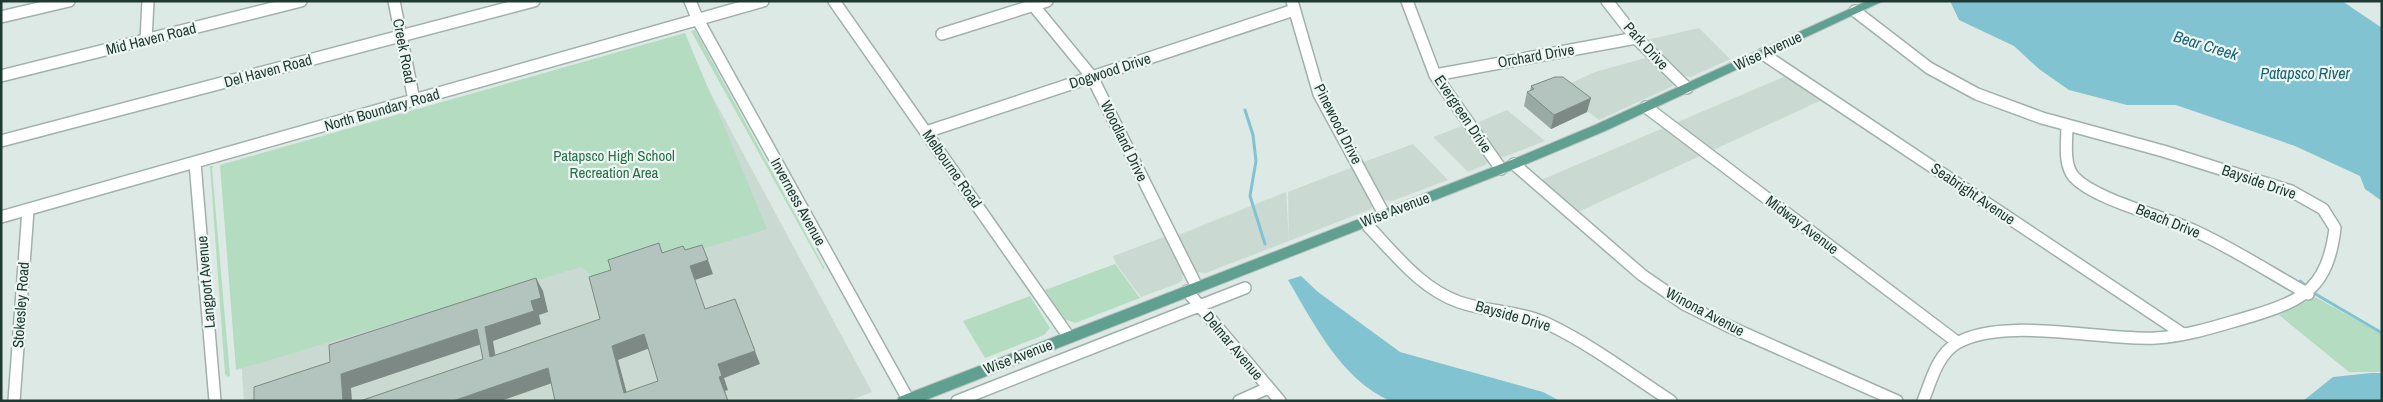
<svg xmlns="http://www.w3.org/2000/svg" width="2383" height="402" font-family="'Archivo Narrow',sans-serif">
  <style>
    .built { fill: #cbd9d3 }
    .green { fill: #b4dcc0 }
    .water { fill: #82c3d1 }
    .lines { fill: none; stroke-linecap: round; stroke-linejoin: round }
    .stream { stroke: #82c3d1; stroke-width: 3 }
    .minor-casing { stroke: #a0b1ab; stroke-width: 14 }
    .major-casing { stroke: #bcc4c2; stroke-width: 2 }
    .minor { stroke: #fff; stroke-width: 11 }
    .major { fill: #60a091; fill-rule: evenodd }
    .wall { fill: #99a9a3 }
    .shaded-wall { fill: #7d8984 }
    .building { fill: #b2c4bd; stroke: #7d8984; fill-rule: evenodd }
    .labels { text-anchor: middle; stroke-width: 4.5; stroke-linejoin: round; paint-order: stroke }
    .street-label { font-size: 15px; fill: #1e3932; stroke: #edf6f2 }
    .park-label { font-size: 15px; fill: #287046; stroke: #edf6f2 }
    .water-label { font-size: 16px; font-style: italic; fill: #186375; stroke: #edf6f2 }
  </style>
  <rect width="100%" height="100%" fill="#dde9e4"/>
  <!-- built -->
  <path class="built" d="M1699 28 1730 59 1691 77 1681 75 1642 41Z
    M682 40 872 392 849 401H244L228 172Z
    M1649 57 1675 81V85L1599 120 1558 89 1595 72Z
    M1788 75 1824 99 1578 212 1541 180Z
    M1507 110 1545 141 1504 157 1499 156 1474 124Z
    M1462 126 1488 162 1485 165 1468 172 1433 137Z
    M1413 144 1448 180 1392 201 1385 200 1379 197 1361 163Z
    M1353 167 1373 205 1371 209 1289 241 1288 192Z
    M1286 192 1289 241 1206 273 1195 272 1176 236Z
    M1164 237 1183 274 1182 280 1179 283 1141 297 1116 264 1113 256Z"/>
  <!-- green -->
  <path class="green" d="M695 30 824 267V270L691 31Z
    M685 33 767 229 599 281 581 267 236 370 220 165Z
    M548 67 547 69 389 114V112Z
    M210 166H214L212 168 230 376 228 377 225 374Z
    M1115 264 1140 298 1075 323 1064 319 1045 290Z
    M1030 296 1050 328 1044 335 985 358 963 321Z
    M2315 297 2382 334V372H2349L2279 315Z"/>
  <!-- water -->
  <path class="water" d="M1950 1H2342L2382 28V201L2365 189 2360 176 2295 146 2176 105H2127L2069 90 2039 69 2014 46 1959 20Z
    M1301 276 1318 292 1400 352 1543 392 1560 401H1390C1340 378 1315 325 1288 280Z
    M2371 373H2382V401H2303L2333 377Z"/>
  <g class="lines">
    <!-- stream -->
    <path class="stream" d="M1245 110 1253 135 1256 161 1250 196 1265 244
      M2300 281 2308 288
      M2312 292 2382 333"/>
    <defs>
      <path id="minor" d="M394 1 414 100
        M690 1 698 20 909 401
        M834 1 1069 337
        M1292 1 1319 94 1384 214
        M1407 1 1435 75 1501 169
        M1607 1 1636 38 1687 88
        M1033 5 1092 77 1197 287
        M1855 11 1929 68 1977 94 2042 118 2163 151 2291 191 2323 209 2335 228C2328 287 2305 300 2252 316 2220 325 2189 336 2156 338 2101 341 2004 316 1957 343 1937 355 1931 381 1923 401
        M1 17 69 1
        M942 34 1047 1
        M146 40 148 1
        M1763 54 2183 334
        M1435 75 1636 38
        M1 76 301 1
        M1646 107 1957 342
        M2067 126C2067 142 2063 164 2074 177 2095 200 2164 216 2195 231 2234 249 2271 273 2308 294
        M926 132 1294 10
        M1 141 534 1
        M195 163 215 401
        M1514 164 1642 275 1684 304 1728 326 1897 401
        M1 217 763 1
        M1364 222C1393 251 1419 288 1459 302 1488 312 1520 311 1548 324 1592 345 1631 375 1671 401
        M1187 291 1280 401
        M14 401 28 210
        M957 401 1245 288
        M1239 401 1268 388"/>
      <path id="major" d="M1867 1H1883L1605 131 1519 167 923 401H897L899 397 1509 161 1595 125Z"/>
    </defs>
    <!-- minor casing -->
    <use href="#minor" class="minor-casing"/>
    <!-- major casing -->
    <use href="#major" class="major-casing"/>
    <!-- minor -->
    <use href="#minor" class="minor"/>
    <!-- major -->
    <use href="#major" class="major"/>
  </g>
  <!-- wall -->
  <path class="wall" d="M1531 86 1587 112 1551 129 1524 106 1527 92 1530 91Z"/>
  <!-- shaded-wall -->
  <path class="shaded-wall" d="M1591 98 1587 112 1551 129 1554 115Z
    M708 260 713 274 695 280 690 266Z
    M536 278 543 291 548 312 539 315 541 324 493 341 498 371 490 357 485 327 531 301Z
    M477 329 485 343 351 388 352 401H343L341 374Z
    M644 334 650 348 618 360 629 401 624 393 612 346Z
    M755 351 760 364 724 378 728 390 725 391 728 401 719 377 718 364Z
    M548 368 555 382 501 401H453Z"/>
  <!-- building -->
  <path class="building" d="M1555 77H1563L1591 98 1554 115 1527 92 1534 89 1531 86Z
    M659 243 662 253 683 246 685 250 702 245 708 260 690 266 705 309 735 299 755 351 718 364 722 376 719 377 728 401H555L548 368 453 401H360L483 359 477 329 341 374 343 401H254V387L330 362 329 345 536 278 541 298 531 301 534 311 485 327 490 357 600 319 589 277 611 270 608 260ZM644 334 658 381 624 393 612 346Z"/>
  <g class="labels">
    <!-- street labels -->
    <g class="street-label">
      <text transform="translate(151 39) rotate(-14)" y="5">Mid Haven Road</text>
      <text transform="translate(1646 46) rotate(48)" y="5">Park Drive</text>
      <text transform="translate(404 51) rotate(79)" y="5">Creek Road</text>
      <text transform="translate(1768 51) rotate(-25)" y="5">Wise Avenue</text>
      <text transform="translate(1536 56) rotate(-10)" y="5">Orchard Drive</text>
      <text transform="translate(268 71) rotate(-15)" y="5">Del Haven Road</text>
      <text transform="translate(1110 71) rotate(-18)" y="5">Dogwood Drive</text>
      <text transform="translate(382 110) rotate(-16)" y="5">North Boundary Road</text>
      <text transform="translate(1463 114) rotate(56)" y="5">Evergreen Drive</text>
      <text transform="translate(1338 124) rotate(63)" y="5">Pinewood Drive</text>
      <text transform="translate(1124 141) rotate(64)" y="5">Woodland Drive</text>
      <text transform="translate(952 169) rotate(55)" y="5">Melbourne Road</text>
      <text transform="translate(2259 182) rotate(19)" y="5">Bayside Drive</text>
      <text transform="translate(1973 194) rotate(34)" y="5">Seabright Avenue</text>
      <text transform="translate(798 202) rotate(61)" y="5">Inverness Avenue</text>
      <text transform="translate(1395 210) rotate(-21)" y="5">Wise Avenue</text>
      <text transform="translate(2168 221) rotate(22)" y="5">Beach Drive</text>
      <text transform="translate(1802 225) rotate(37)" y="5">Midway Avenue</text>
      <text transform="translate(206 282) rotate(-95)" y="5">Langport Avenue</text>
      <text transform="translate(21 305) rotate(-86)" y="5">Stokesley Road</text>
      <text transform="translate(1705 312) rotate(28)" y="5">Winona Avenue</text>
      <text transform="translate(1513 316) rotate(16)" y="5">Bayside Drive</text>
      <text transform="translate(1233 346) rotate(50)" y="5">Delmar Avenue</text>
      <text transform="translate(1018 357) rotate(-21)" y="5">Wise Avenue</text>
    </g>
    <!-- park labels -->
    <g class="park-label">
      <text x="614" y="161">Patapsco High School<tspan x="614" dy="17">Recreation Area</tspan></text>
    </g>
    <!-- water labels -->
    <g class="water-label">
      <text transform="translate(2206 45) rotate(17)" y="6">Bear Creek</text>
      <text x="2305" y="79">Patapsco River</text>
    </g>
  </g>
  <!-- border -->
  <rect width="2383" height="402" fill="none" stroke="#1e3932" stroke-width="5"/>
</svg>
